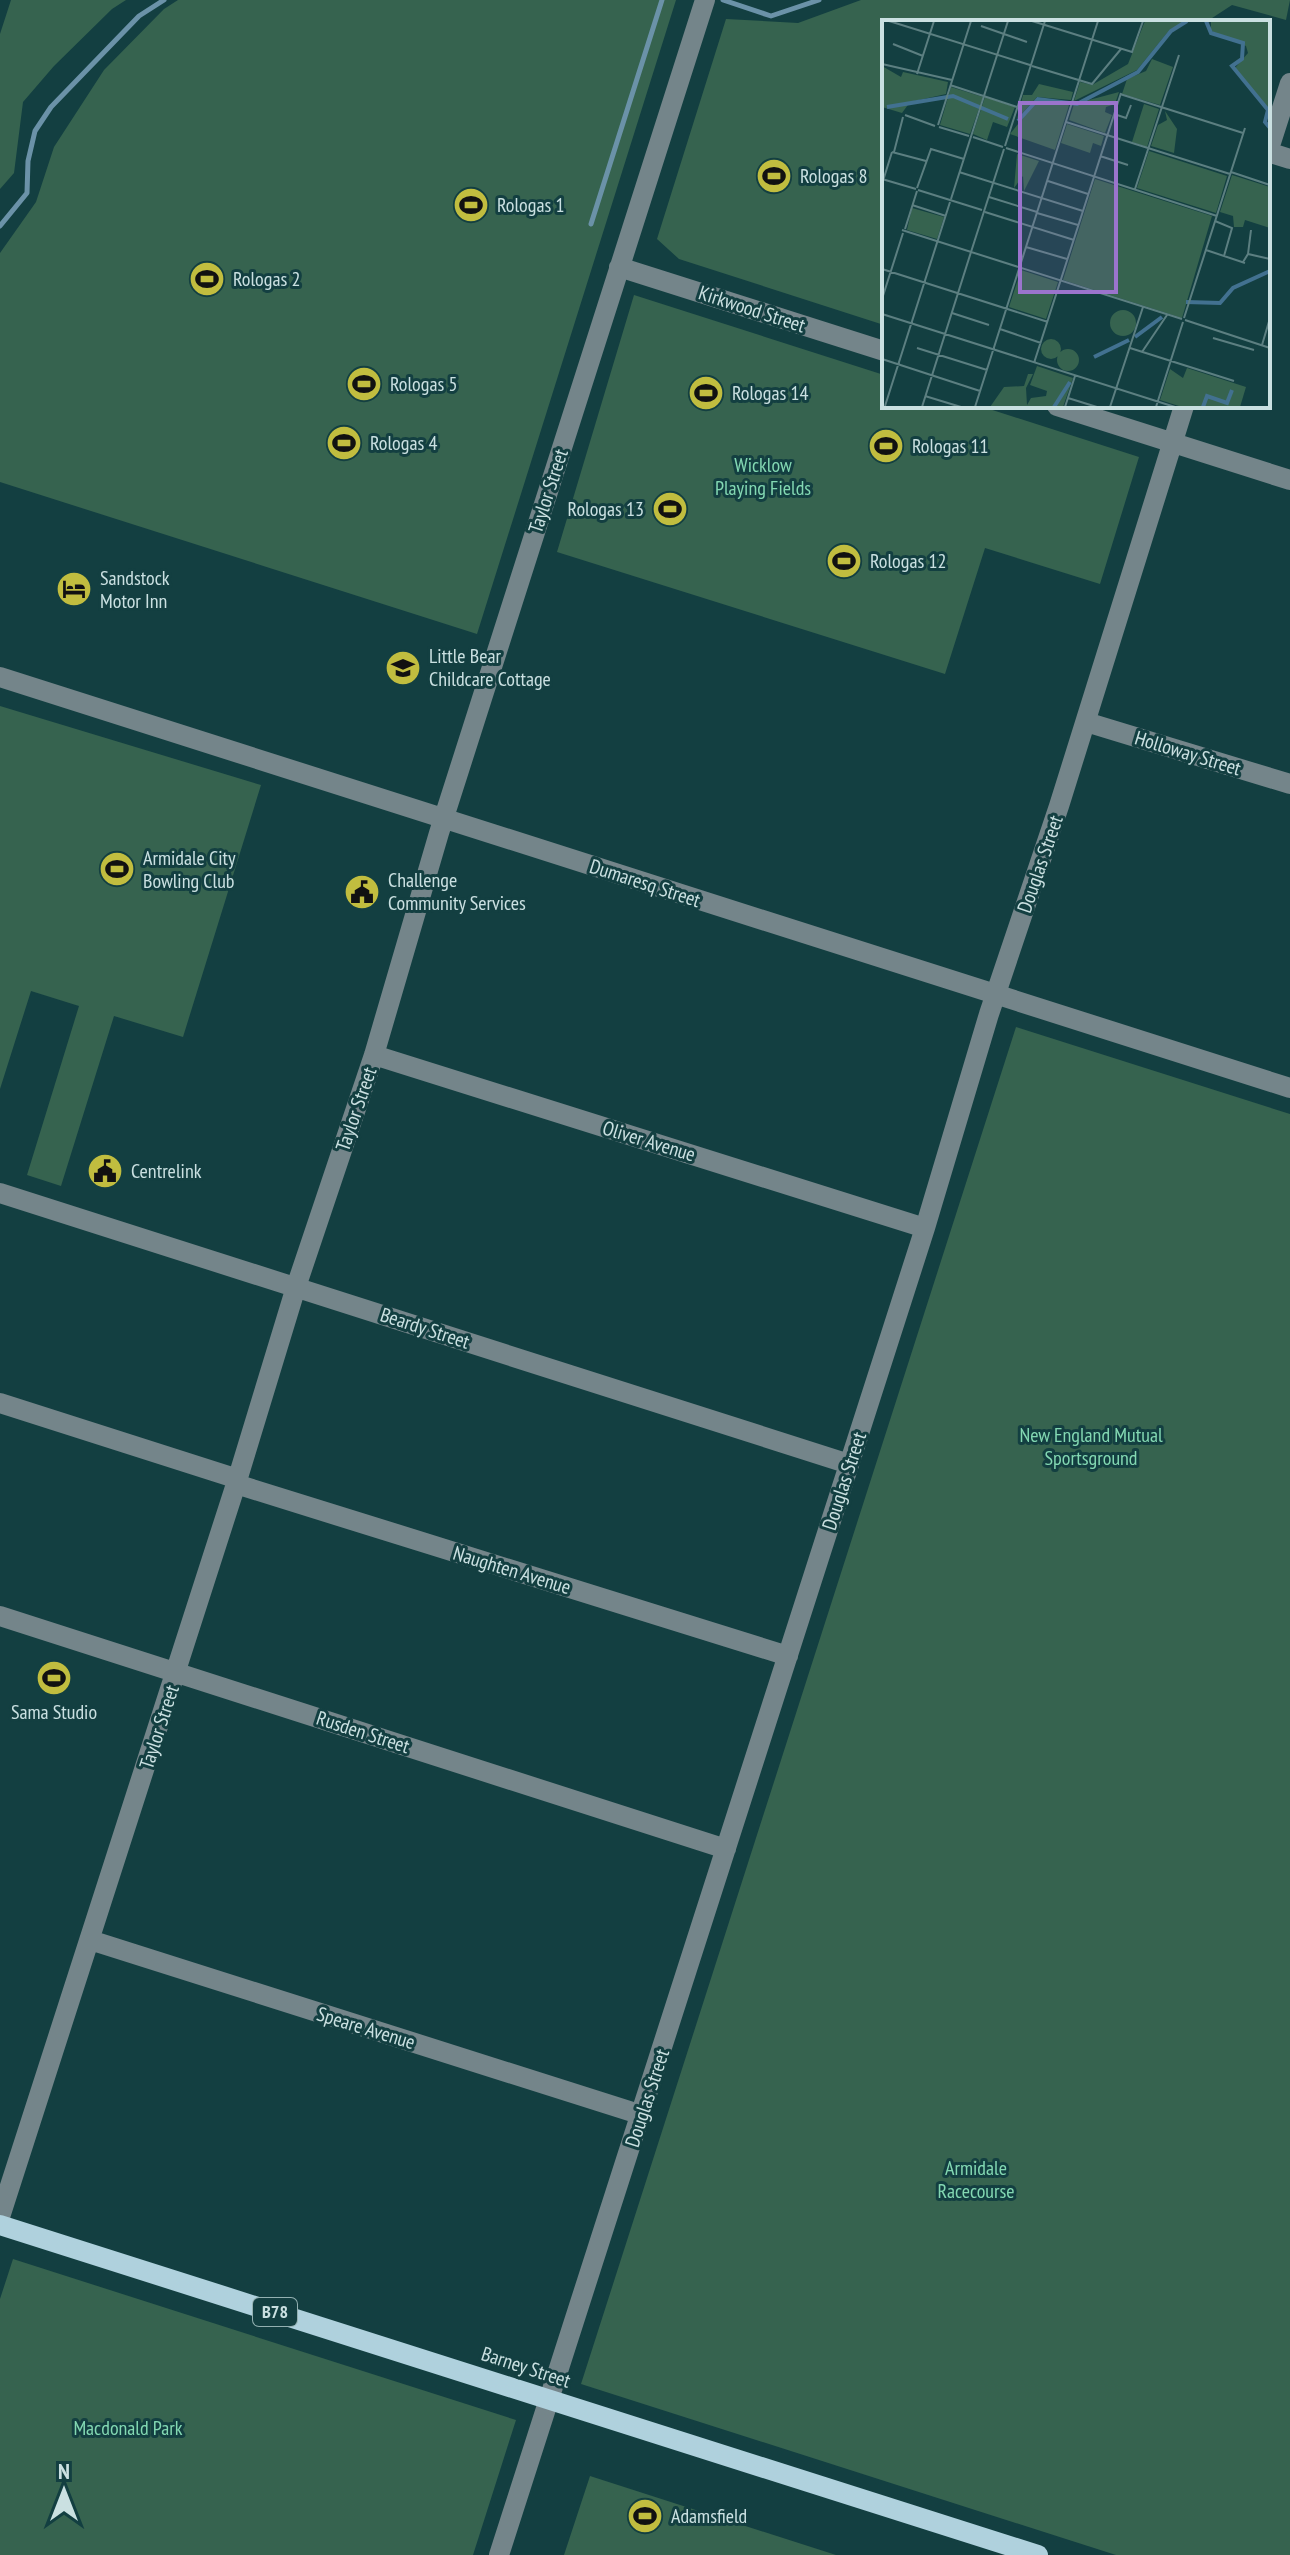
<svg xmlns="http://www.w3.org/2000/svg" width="1290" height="2555" font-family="'PT Sans Narrow',sans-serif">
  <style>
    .green { fill: #36634f }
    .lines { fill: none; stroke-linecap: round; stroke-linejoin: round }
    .stream { stroke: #6b92a8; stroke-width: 5 }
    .minor { stroke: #74858a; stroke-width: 20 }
    .major { stroke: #afd1dd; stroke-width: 20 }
    .labels { text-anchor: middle; stroke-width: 6; stroke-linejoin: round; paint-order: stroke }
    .shield { fill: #133f41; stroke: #93b0b1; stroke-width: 2 }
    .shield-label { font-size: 18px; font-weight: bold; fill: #cae0e1 }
    .poi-label { font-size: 20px; fill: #cae0e1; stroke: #133f41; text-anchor: start }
    .street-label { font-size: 20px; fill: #cae0e1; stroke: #133f41 }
    .park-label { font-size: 20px; fill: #83d8b2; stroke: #133f41 }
    .inset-river { fill: none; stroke: #427190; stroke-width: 4 }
    .inset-road { fill: none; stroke: #5c7f81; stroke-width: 2 }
    .view { fill: #9b74cd; fill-opacity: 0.15; stroke: #9b74cd; stroke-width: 4 }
    .inset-edge { fill: none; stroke: #cae0e1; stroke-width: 4 }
  </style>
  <rect width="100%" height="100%" fill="#133f41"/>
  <!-- green -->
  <path class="green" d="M11 0H126L112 9 54 66 23 102 14 173 0 189V34Z
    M178 0H676L477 634 0 482V253L36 202 54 147 104 70 164 9Z
    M861 0H1290L1286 20 1232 5 1206 22H884V325L679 259 657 239 726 19 798 23Z
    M634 295 884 375V406H980L1139 457 1100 584 985 548 945 674 557 552Z
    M0 706 261 785 183 1037 114 1016 61 1186 27 1175 79 1006 31 991 0 1089Z
    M1016 1027 1290 1114V2555H1116L581 2384Z
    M13 2259 516 2420 473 2555H0V2299Z
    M590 2476 836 2555H564Z"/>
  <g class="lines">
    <!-- stream -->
    <path class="stream" d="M723 0 771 16 819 0
      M591 224 662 0
      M0 226 27 193 28 161 35 131 51 107 139 16 164 0"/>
    <!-- minor -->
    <path class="minor" d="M1268 152 1290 83
      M1268 152 1290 159
      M619 267 884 351
      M1057 406 1290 480
      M0 677 1290 1088
      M1086 722 1290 784
      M374 1055 925 1228
      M0 1193 849 1464
      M0 1403 238 1479
      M236 1484 788 1656
      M0 1616 726 1849
      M90 1940 642 2115
      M0 2217 236 1484 296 1287 374 1055 439 833 705 0
      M499 2555 925 1228 989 1014 1059 806 1184 406"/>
    <!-- major -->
    <path class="major" d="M0 2225 1038 2555"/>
  </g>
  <!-- icons -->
  <defs>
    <symbol id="stadium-disc" viewBox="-11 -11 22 22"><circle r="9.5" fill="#c1bd3f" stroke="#133f41"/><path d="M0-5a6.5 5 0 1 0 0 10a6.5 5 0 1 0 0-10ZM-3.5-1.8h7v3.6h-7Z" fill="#111"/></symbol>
    <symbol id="hotel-disc" viewBox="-11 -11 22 22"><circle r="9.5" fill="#c1bd3f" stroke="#133f41"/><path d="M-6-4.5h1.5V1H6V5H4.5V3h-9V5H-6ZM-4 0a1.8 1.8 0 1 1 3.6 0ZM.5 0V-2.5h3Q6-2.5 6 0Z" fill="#111"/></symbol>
    <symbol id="school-disc" viewBox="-11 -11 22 22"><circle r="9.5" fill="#c1bd3f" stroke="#133f41"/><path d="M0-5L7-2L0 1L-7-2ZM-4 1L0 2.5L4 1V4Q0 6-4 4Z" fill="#111"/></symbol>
    <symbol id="civic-disc" viewBox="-11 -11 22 22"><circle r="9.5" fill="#c1bd3f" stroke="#133f41"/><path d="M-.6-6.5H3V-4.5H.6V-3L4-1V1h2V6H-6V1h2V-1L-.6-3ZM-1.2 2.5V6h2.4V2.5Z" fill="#111"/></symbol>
  </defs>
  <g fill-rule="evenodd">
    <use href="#stadium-disc" x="754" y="156" width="40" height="40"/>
    <use href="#stadium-disc" x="451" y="185" width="40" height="40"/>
    <use href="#stadium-disc" x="187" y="259" width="40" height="40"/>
    <use href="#stadium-disc" x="344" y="364" width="40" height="40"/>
    <use href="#stadium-disc" x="686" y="373" width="40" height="40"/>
    <use href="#stadium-disc" x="324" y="423" width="40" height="40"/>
    <use href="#stadium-disc" x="866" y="426" width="40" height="40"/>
    <use href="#stadium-disc" x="650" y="489" width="40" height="40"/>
    <use href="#stadium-disc" x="824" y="541" width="40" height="40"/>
    <use href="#hotel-disc" x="54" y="569" width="40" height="40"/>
    <use href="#school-disc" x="383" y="648" width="40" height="40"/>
    <use href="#stadium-disc" x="97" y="849" width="40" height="40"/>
    <use href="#civic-disc" x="342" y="872" width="40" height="40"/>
    <use href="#civic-disc" x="85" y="1151" width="40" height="40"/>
    <use href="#stadium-disc" x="34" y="1658" width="40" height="40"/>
    <use href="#stadium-disc" x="625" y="2496" width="40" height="40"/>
  </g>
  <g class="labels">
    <!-- shield labels -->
    <rect class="shield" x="253" y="2298" width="44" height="28" rx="6"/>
    <g class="shield-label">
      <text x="275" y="2318">B78</text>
    </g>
    <!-- poi labels -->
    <g class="poi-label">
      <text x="800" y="183">Rologas 8</text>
      <text x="497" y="212">Rologas 1</text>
      <text x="233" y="286">Rologas 2</text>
      <text x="390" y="391">Rologas 5</text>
      <text x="732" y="400">Rologas 14</text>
      <text x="370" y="450">Rologas 4</text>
      <text x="912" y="453">Rologas 11</text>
      <text x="644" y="516" text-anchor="end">Rologas 13</text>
      <text x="870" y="568">Rologas 12</text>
      <text x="100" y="585">Sandstock<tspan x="100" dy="23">Motor Inn</tspan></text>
      <text x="429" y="663">Little Bear<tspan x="429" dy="23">Childcare Cottage</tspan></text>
      <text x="143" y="865">Armidale City<tspan x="143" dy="23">Bowling Club</tspan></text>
      <text x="388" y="887">Challenge<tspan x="388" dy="23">Community Services</tspan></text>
      <text x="131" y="1178">Centrelink</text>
      <text x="54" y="1719" text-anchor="middle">Sama Studio</text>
      <text x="671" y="2523">Adamsfield</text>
    </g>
    <!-- street labels -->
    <g class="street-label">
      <text transform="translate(752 309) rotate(18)" y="7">Kirkwood Street</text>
      <text transform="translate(548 491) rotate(-72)" y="7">Taylor Street</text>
      <text transform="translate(1188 753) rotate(17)" y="7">Holloway Street</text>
      <text transform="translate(1040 864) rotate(-71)" y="7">Douglas Street</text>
      <text transform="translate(645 883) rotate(18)" y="7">Dumaresq Street</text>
      <text transform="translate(356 1109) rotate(-71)" y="7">Taylor Street</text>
      <text transform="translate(649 1141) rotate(17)" y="7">Oliver Avenue</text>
      <text transform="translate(425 1328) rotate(18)" y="7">Beardy Street</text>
      <text transform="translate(844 1481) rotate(-72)" y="7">Douglas Street</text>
      <text transform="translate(512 1570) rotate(17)" y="7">Naughten Avenue</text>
      <text transform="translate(159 1727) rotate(-72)" y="7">Taylor Street</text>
      <text transform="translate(363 1732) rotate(18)" y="7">Rusden Street</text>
      <text transform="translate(366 2028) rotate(17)" y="7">Speare Avenue</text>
      <text transform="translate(647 2098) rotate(-72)" y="7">Douglas Street</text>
      <text transform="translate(526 2367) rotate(18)" y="7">Barney Street</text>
    </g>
    <!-- park labels -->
    <g class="park-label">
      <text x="763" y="472">Wicklow<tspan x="763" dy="23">Playing Fields</tspan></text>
      <text x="1091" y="1442">New England Mutual<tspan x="1091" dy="23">Sportsground</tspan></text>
      <text x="976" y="2175">Armidale<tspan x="976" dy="23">Racecourse</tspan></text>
      <text x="128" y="2435">Macdonald Park</text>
    </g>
  </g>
  <!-- overview -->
  <g transform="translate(882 20)">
    <rect width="388" height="388" fill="#133f41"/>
    <path d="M263 1H304L285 13 255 50 192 81 198 62 210 65 246 44ZM329 1H388V92L353 48 366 33 364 26 329 11ZM270 39 291 47 278 85 240 74 245 59 264 51ZM0 46 19 57 21 52 66 62 64 74 28 82 20 93 0 87ZM157 64 191 72 189 80 155 77 135 99 141 75H150ZM69 67 101 77 88 114 58 105ZM237 72 233 84 224 87 223 92 230 95 223 113 187 100 192 84ZM103 77 133 87 125 107 111 102 105 120 91 114ZM156 79 188 82 173 130 128 114ZM262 84 277 89 265 127 250 122ZM283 91 295 109 292 133 269 126 276 105 285 100ZM185 104 222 116 219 126 211 123 208 133 179 123ZM267 131 345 156 334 193 255 168ZM135 134 157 141 142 171 141 156 132 168ZM350 155 388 167V208L363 200 361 207H352L351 196 338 192ZM213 159 330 196 300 298 181 260ZM30 188 62 197 55 219 25 210ZM139 250 176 262 164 299 127 287ZM228 303a13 13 0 1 1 26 0a13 13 0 1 1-26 0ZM159 329a10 10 0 1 1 20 0a10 10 0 1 1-20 0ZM175 340a11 11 0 1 1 22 0a11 11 0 1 1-22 0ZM155 346 191 358 181 387H108L122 367 142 366 146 354H151L144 368 145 385 149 378 164 376 165 371 148 365ZM305 348 364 367 358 387H300L278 380 288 349 301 358Z" fill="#36634f"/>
    <path class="inset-river" d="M324 1 329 13 361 23 360 39 350 46 386 90 383 102 388 108M5 87 71 76 126 99M136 101 156 79 195 84 256 52 289 11 305 1M304 282 338 283 351 268 388 251M253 317 280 297M212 337 247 320M172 387 188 362M321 387 325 376 345 383 350 370"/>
    <path class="inset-road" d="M7 1 148 45M150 1 250 32 261 1M99 6 145 22M11 24 41 36M0 44 70 60M149 45 163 1M150 46 210 64 239 29M35 54 52 1M68 65 135 87M238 74 361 113M232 94 244 98 249 85M23 95 53 106M184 102 348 154M56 105 89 1M57 107 87 116M91 117 121 127M123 126 149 45M124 128 335 196M10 132 44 141M12 132 21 97M218 136 246 145M77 152 201 191M349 152 388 165M0 159 34 169M166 161 206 174M0 164 10 132M35 168 49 129 82 139M253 169 297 35M36 170 100 190M107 177 155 192M69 179 126 1M30 185 64 196M103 192 192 220M155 193 196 205M333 201 350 208 342 236M23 209 35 171M20 210 300 299M144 227 185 239M324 230 363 243M89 232 122 129M366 234 369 210M361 242 366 234 388 239M0 249 166 302M0 279 21 213M70 293 107 305M0 294 293 387M302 298 363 108M303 300 388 328M118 309 159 323M331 318 372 330M380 325 388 298M35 328 105 350M248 328 352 361M260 332 285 295M0 339 98 371M152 343 239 73M43 376 79 387M186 378 215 387M3 386 68 182M40 387 89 232M93 387 216 1M183 387 193 356M228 387 261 287M274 387 301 302"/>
    <path class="view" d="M138 83H234V272H138Z"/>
    <rect width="388" height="388" class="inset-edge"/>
  </g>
  <!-- north arrow -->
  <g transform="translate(64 2491)" stroke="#133f41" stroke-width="6" paint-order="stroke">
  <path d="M0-6L14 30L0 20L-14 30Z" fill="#cae0e1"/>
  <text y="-12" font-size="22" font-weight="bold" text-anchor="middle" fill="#cae0e1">N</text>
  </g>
</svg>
